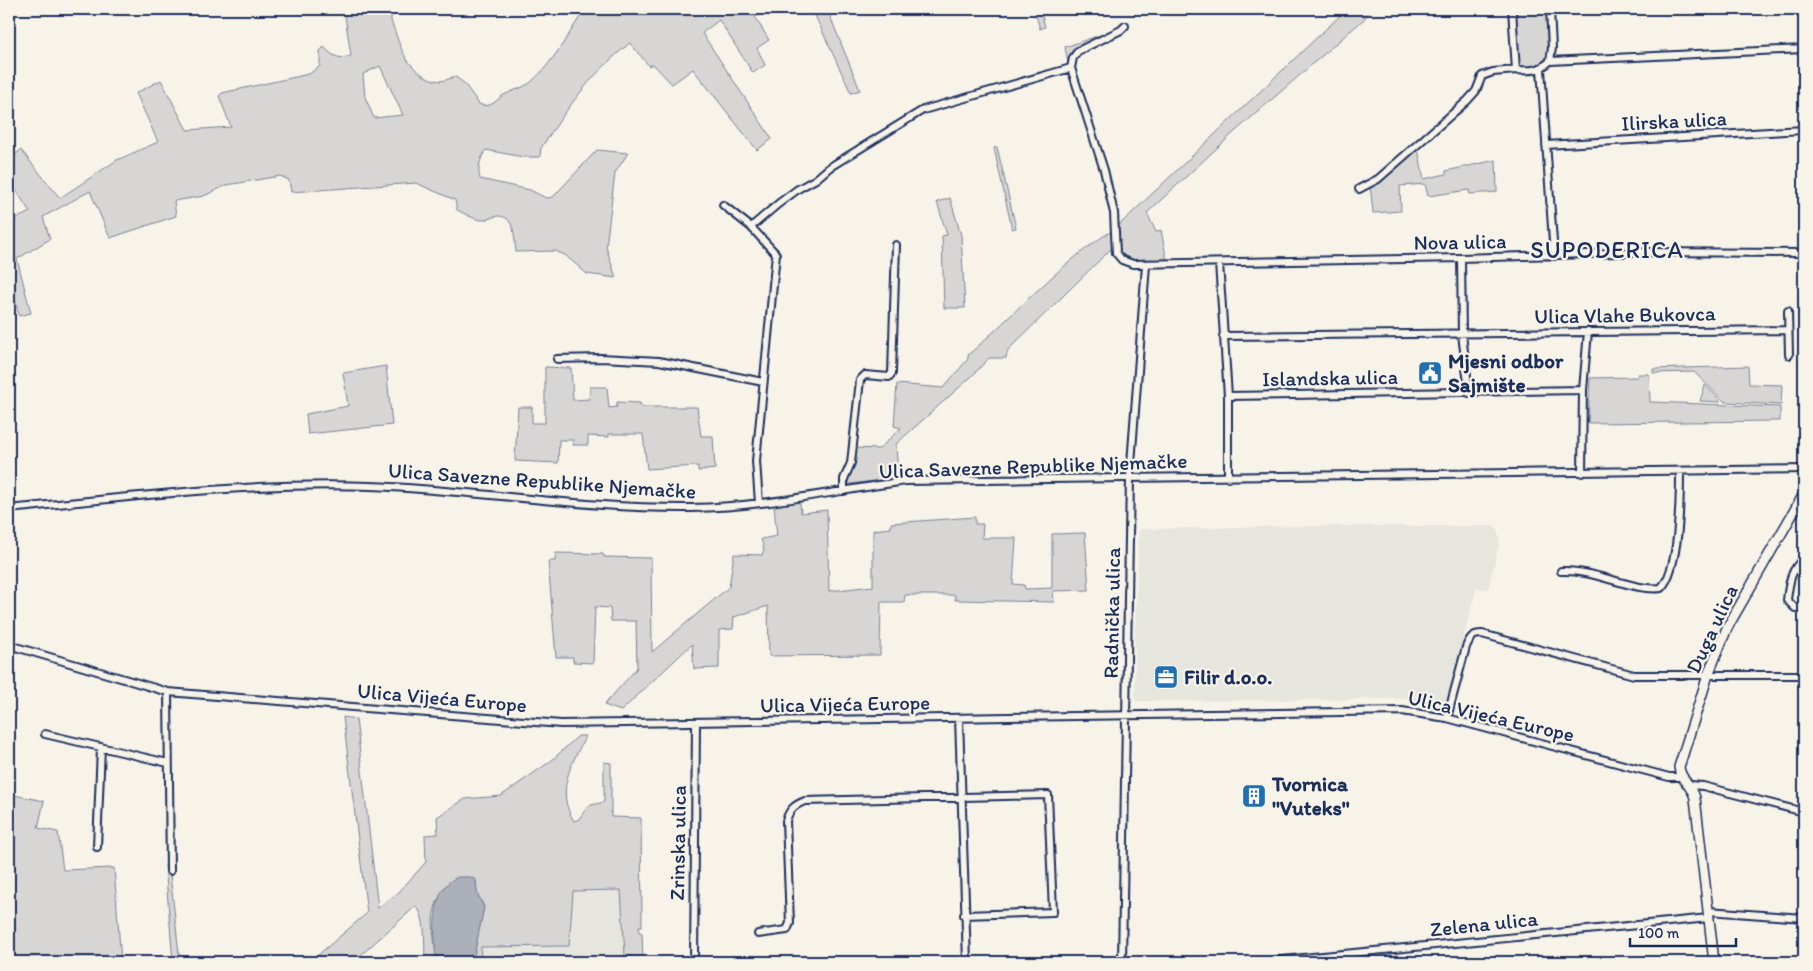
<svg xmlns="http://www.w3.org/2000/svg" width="1813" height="971" font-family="Itim,sans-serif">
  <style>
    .built { fill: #e6e5de }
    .green { fill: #d7d6d4; stroke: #798299; fill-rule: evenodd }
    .water { fill: #acb0b9; stroke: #727c95 }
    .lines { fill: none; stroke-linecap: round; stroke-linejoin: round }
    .minor-casing { stroke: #1b2f5e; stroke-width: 10 }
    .secondary-casing { stroke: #1b2f5e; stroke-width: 12 }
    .minor { stroke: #f7f3e8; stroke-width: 6 }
    .secondary { stroke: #f7f3e8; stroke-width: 9 }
    .labels { text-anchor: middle; stroke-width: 4.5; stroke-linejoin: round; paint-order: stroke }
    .street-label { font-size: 21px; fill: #1b2f5e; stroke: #f7f3e8 }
    .poi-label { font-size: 21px; font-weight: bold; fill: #1b2f5e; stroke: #f7f3e8; text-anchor: start }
    .quarter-label { font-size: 24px; letter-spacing: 1px; fill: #1b2f5e; stroke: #f7f3e8 }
  </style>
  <rect width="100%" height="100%" fill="#f7f3e8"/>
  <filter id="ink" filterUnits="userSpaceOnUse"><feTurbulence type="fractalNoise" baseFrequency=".02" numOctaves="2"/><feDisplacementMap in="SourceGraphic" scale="10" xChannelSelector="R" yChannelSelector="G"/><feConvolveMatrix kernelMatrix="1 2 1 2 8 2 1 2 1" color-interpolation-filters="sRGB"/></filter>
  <g filter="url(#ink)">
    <!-- built -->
    <path class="built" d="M1301 526H1496L1500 540 1488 589 1476 588 1446 708 1401 699 1135 701V632L1139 529Z
      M622 890 625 956H632L633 962H480L481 947 569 946 573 891Z"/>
    <!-- green -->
    <path class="green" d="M344 9H394L395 14 391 17V21C396 33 400 50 408 61 419 75 438 88 454 76L464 83 479 104C489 109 495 102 502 96 510 91 521 89 530 83 552 65 569 33 585 9H772L755 17 769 40 757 48 765 65 753 73 719 20 702 33 772 139 757 150 693 69 672 84 653 64 649 66 630 43C588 77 570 105 541 148L540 157H523L486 150C480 159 477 169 480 179L530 190 546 198 553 197 597 150 628 153 615 173 606 247 616 278 587 274 565 255 555 251 516 252C514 239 516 216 498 216 493 216 489 220 483 220 474 220 464 213 457 210L455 200 416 183 291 192 289 180 280 176 227 185 204 196 174 201 176 216 110 238 90 191 43 217 50 239 17 259 31 313 19 316 9 275V222L30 212 9 179V159L21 150 60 198 117 160 158 142 136 93 161 80 187 130 231 127 219 96 222 93 309 74 320 66V51L324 47C333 56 338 60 351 56ZM380 66 403 115 374 118 365 97 363 74Z
      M812 9H827L860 90 851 93Z
      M1034 9H1040L1045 27 1040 29Z
      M1347 9H1372L1363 20 1230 136 1147 213 1156 232 1161 230 1167 261C1146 262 1126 265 1115 245L1008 350 1006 358H989L972 376 896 444 898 478 849 484 847 482 852 470 855 448 879 449 901 428 894 426 897 384 943 388 968 359V355C1013 316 1064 259 1115 229Z
      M1515 9H1548C1550 35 1559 67 1522 68L1518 63Z
      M1100 35 1101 39 1078 51 1069 69 1065 47Z
      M1417 144 1424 179 1446 174V171L1496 160 1497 192 1470 194 1469 190 1428 196 1425 184 1400 186 1401 211 1373 213 1370 184Z
      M997 147 1016 228 1012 229 994 148Z
      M950 198 961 235 965 308H944L942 236 947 235 937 202Z
      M386 366 392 425 308 434 306 414 348 406 343 373Z
      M1748 366 1749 384 1782 385 1781 405 1725 402 1694 372 1653 373V369Z
      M545 367 571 368 573 400 589 399 590 387H607L609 408 617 407V402L640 403 641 407H697L701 436H713L715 469 698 471V466L647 469 643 434H609V437L588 436V445H573V440H559L558 463 515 461 518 407H532V423H545Z
      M1638 374H1649L1650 402 1780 407V421L1588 423 1590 378 1638 377Z
      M1705 385 1720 400V402L1700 401Z
      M800 502 801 513 827 510 829 591 873 586V530L891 528V523L975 517V524H983L982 538H1016L1013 584 1024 585 1025 589 1052 588V534L1085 533 1089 590 1053 591 1054 602 955 600V595H905L904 602H881L880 655 769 656 768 606 734 617 733 629 719 630V668L694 669 692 644 621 711 604 705 637 668 636 621H611L610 608 595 607 593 663 573 662V657H556L548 561H555L556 553 603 554 604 557 651 558 652 652 729 587 734 554 762 555 764 549 761 539 777 536 774 506Z
      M343 717 356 719 378 908 398 893 426 862 425 835 438 834 437 817 465 799 501 796 551 761 578 736H586C571 764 555 792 574 821L579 819 588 806 604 802V762L611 763V817L641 818 642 926H639V932L642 933 643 962H633L632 956H625L621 890 573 891 569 946 481 947 480 962H472L484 907 477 893 476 880C455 869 438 893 434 912 431 927 436 947 436 962H425C424 947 427 918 416 906L353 962H310L367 913Z
      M9 794 44 801 38 828 58 832 63 870 114 868 121 962H9Z
      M165 865H169L180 962H173Z"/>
    <!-- water -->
    <path class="water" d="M458 877H470L476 880 477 893 484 907 473 961 436 962C435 938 428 888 458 877Z"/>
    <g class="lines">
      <defs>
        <path id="minor" d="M1512 9 1516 70C1530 71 1540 71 1550 61L1552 48 1550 9
          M1550 61 1804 49
          M1071 68 1073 58 1078 51 1121 30 1125 26
          M1541 69 1554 256
          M1546 145 1804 130
          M1359 189 1378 179 1467 101 1476 91 1482 76 1493 72 1516 70
          M723 205 751 227
          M1461 258 1462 334 1469 393
          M1219 263 1228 396V478
          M1788 311 1789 355
          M1223 336 1788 330
          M557 359 601 358 659 361 763 382
          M1228 396 1583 390
          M1582 473 1583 390 1588 331
          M844 491V479L851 463 860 380 865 375 889 377 892 373 896 245
          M759 503 756 461 776 254 751 227 778 204 798 189 816 179 830 167 923 110 1071 68 1104 170 1114 213 1116 253 1122 260 1133 264 1461 258 1648 252 1804 253
          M9 509C129 497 249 482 370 486 477 490 583 509 691 508 763 507 834 491 906 481L1804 469
          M1804 559C1790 569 1789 585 1787 600L1795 608H1804
          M1561 571C1594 569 1634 592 1661 588 1680 569 1680 498 1680 471
          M9 645 168 692 561 724 1402 711 1447 718 1669 777H1681
          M168 692 170 871
          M959 718 967 962
          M1447 718 1466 647C1470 638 1472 634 1482 634L1634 675H1804
          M45 734 168 763
          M1690 785 1703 786 1804 812
          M97 847 101 747
          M1708 911 1804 918
          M758 934 787 930 790 923 786 821C789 810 794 805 805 801L1048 795 1053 912 964 915
          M694 962 696 723
          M1122 962 1130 477 1146 265
          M1262 962 1709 918"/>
        <path id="secondary" d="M1714 962 1695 798C1692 785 1680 780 1679 767L1708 675 1727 628 1804 494"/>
      </defs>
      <!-- minor casing -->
      <use href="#minor" class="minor-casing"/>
      <!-- secondary casing -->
      <use href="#secondary" class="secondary-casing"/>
      <!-- minor -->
      <use href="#minor" class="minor"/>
      <!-- secondary -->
      <use href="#secondary" class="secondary"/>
    </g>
  </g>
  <!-- icons -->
  <defs>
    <symbol id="civic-square" viewBox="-11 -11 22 22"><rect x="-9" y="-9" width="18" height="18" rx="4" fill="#1f6fb2" stroke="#f7f3e8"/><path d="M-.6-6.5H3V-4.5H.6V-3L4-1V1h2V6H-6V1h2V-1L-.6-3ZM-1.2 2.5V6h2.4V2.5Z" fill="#fff"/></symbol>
    <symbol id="office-square" viewBox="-11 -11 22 22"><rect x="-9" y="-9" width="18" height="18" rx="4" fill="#1f6fb2" stroke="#f7f3e8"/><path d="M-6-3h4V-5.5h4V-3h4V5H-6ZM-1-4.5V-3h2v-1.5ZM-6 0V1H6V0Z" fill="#fff"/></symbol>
    <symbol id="building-square" viewBox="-11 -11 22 22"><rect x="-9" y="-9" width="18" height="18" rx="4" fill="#1f6fb2" stroke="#f7f3e8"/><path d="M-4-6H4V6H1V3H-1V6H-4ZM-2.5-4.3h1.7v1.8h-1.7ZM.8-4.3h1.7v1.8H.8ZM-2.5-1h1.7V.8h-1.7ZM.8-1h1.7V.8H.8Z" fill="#fff"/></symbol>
  </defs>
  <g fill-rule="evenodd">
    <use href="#civic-square" x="1416" y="359" width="28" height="28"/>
    <use href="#office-square" x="1152" y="663" width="28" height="28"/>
    <use href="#building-square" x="1240" y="782" width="28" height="28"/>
  </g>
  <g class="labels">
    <!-- street labels -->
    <g class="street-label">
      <text transform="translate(1674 121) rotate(-3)" y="7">Ilirska ulica</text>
      <text transform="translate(1460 242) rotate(-1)" y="7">Nova ulica</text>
      <text transform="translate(1625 315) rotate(-1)" y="7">Ulica Vlahe Bukovca</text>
      <text transform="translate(1330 378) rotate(-1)" y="7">Islandska ulica</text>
      <text transform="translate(1033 466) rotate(-2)" y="7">Ulica Savezne Republike Njemačke</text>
      <text transform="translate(542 481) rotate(4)" y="7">Ulica Savezne Republike Njemačke</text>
      <text transform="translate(1112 613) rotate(-89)" y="7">Radnička ulica</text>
      <text transform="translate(1712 629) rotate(-65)" y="7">Duga ulica</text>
      <text transform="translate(442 698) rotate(5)" y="7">Ulica Vijeća Europe</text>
      <text transform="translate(845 704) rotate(-1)" y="7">Ulica Vijeća Europe</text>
      <text transform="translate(1491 716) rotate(13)" y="7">Ulica Vijeća Europe</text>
      <text transform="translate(678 843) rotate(-89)" y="7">Zrinska ulica</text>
      <text transform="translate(1484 924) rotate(-6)" y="7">Zelena ulica</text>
    </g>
    <!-- poi labels -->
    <g class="poi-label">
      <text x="1448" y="368">Mjesni odbor<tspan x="1448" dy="24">Sajmište</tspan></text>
      <text x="1184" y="684">Filir d.o.o.</text>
      <text x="1272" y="791">Tvornica<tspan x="1272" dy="24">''Vuteks''</tspan></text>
    </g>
    <!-- quarter labels -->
    <g class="quarter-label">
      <text x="1607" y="258">SUPODERICA</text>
    </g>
  </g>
  <!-- margin -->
  <rect width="1813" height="971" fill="none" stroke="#f7f3e8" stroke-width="30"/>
  <rect x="15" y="15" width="1783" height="941" fill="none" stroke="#1b2f5e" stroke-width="2" filter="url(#ink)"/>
  <!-- scale -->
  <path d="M1630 938v8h106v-8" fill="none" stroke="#1b2f5e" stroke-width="2.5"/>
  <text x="1638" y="938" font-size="15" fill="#1b2f5e" stroke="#f7f3e8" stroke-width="4" paint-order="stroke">100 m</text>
</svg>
